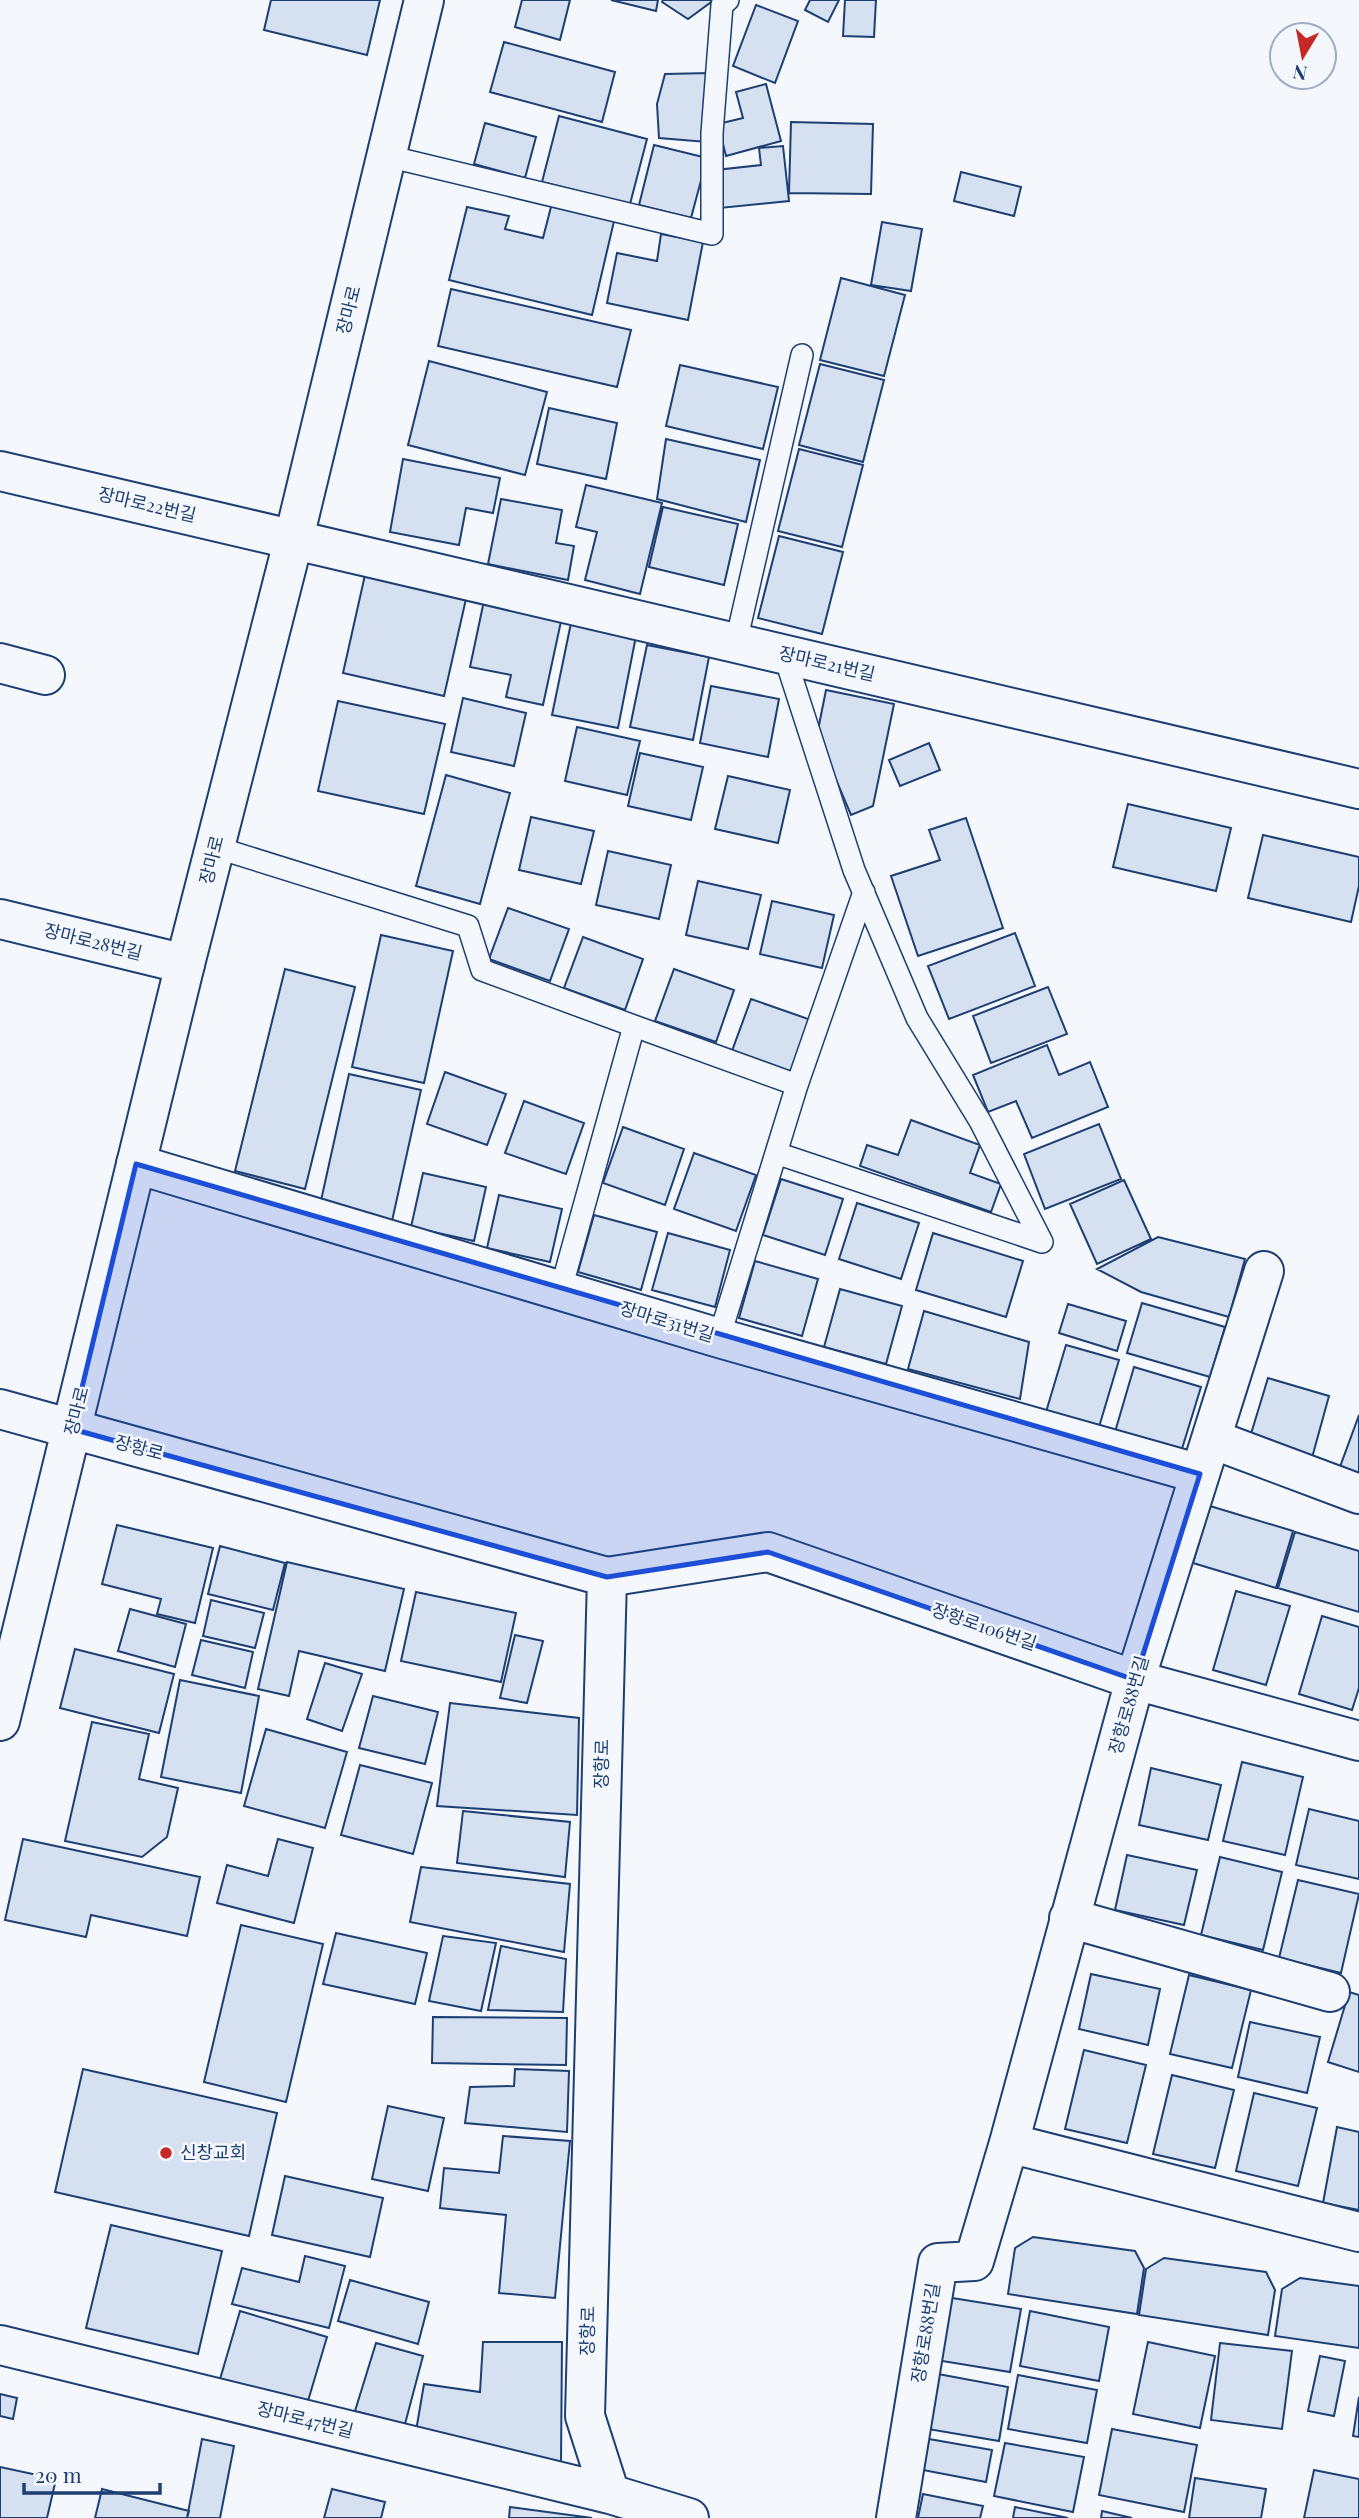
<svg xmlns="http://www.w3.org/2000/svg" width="1359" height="2518" font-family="'Playfair Display','Noto Sans KR',serif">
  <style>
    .building { fill: #d5e0f0; stroke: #1d3f73; stroke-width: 2 }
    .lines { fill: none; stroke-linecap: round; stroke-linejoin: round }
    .lane-casing { stroke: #1d3f73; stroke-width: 24 }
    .street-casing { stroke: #1d3f73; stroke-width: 42 }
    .secondary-casing { stroke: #1d3f73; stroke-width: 42 }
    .lane { stroke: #f4f7fb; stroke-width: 21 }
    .street { stroke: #f4f7fb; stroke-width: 38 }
    .secondary { stroke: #f4f7fb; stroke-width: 38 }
    .marked { fill: #1d4ed8; fill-opacity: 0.2; stroke: #1d4ed8; stroke-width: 5; stroke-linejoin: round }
    .poi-dot { fill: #c62828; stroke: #f4f7fb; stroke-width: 2.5 }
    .labels { text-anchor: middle; stroke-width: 5; stroke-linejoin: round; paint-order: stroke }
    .street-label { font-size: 18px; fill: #1d3f73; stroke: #f4f7fb }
    .poi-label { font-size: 18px; fill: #1d3f73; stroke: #f4f7fb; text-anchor: start }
  </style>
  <rect width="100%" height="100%" fill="#f4f7fb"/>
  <!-- building -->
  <path class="building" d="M271 0H380L367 55 264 30Z
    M522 0H570L560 40 515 27Z
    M611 0H658L656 11Z
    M663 0H714L688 19 662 2Z
    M810 0H839L828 22 805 10Z
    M845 0H876L874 37 843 36Z
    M756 5 798 21 775 83 733 66Z
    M504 42 615 72 602 122 490 92Z
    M710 73 707 142 659 138 657 104 665 74Z
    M766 84 781 141 726 156 718 124 743 118 736 92Z
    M559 116 647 139 630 204 542 182Z
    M791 122 873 124 871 194 789 193Z
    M485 123 536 137 525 178 474 164Z
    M654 145 707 158 691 218 639 205Z
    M783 146 789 201 720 208 716 170 761 165 759 148Z
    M961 172 1021 187 1014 216 954 201Z
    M552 203 615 217 592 315 449 280 467 207 509 216 505 229 543 238Z
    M882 222 922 229 911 291 871 285Z
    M661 234 703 242 688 320 607 303 617 253 657 261Z
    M841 278 905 295 884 376 820 360Z
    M451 289 631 330 617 387 438 346Z
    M429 361 547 392 525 475 408 445Z
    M820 364 884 380 863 462 799 445Z
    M680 365 778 387 763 449 666 426Z
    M549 408 617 423 606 479 537 464Z
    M666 439 760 460 746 522 657 499Z
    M799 449 863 465 842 547 778 531Z
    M403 459 500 478 493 513 466 508 459 545 390 532Z
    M586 485 662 503 640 594 585 580 597 532 576 527Z
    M501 499 562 510 556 543 574 546 568 580 488 564Z
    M663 507 738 524 724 585 649 567Z
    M779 536 843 552 822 634 758 618Z
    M367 566 468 590 444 696 343 673Z
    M485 596 563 612 543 705 506 697 511 675 470 667Z
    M571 623 636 636 618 728 552 715Z
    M647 645 709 657 693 740 630 727Z
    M711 686 779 699 768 757 700 743Z
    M826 690 894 704 873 806 851 815 817 735Z
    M463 698 526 713 514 766 451 752Z
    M338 701 445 724 424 814 318 791Z
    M577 727 640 741 627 795 565 781Z
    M929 743 940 770 900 786 889 760Z
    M640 753 703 767 691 820 628 806Z
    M446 775 510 793 480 904 416 886Z
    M728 776 790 790 778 843 715 829Z
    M1128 804 1231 828 1216 891 1113 867Z
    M531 817 594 831 581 884 519 870Z
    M966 818 1003 928 918 956 891 876 940 860 929 830Z
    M1263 835 1359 857V886L1351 922 1248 898Z
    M608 851 671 865 659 919 596 905Z
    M698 881 761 895 748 949 686 935Z
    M772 901 834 915 822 968 760 954Z
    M508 908 569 929 550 981 489 959Z
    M1015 933 1035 986 949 1019 928 966Z
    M381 935 453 951 424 1083 352 1067Z
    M583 937 643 959 625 1010 564 988Z
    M285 969 355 987 305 1189 235 1171Z
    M674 969 734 990 716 1042 655 1021Z
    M1048 987 1067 1034 991 1063 973 1016Z
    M751 999 811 1020 793 1073 732 1051Z
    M1047 1045 1059 1075 1090 1062 1108 1107 1032 1138 1016 1101 988 1112 973 1075Z
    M445 1072 506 1094 487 1145 427 1124Z
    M349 1074 421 1090 392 1221 320 1205Z
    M524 1101 584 1123 566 1174 505 1153Z
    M911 1120 980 1145 970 1173 1001 1184 991 1212 860 1166 867 1145 898 1155Z
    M1099 1124 1121 1179 1045 1209 1024 1154Z
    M623 1127 684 1149 665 1205 603 1183Z
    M694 1153 756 1175 736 1231 674 1209Z
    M423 1173 486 1187 474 1241 411 1227Z
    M781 1179 843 1199 825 1255 763 1235Z
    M1124 1180 1151 1239 1097 1264 1070 1204Z
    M499 1195 562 1209 550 1262 487 1248Z
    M857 1203 919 1223 901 1279 839 1259Z
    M594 1215 657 1232 641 1290 578 1272Z
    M668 1233 730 1250 715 1307 652 1290Z
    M933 1233 1023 1261 1006 1317 916 1290Z
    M1158 1237 1245 1259 1229 1317 1141 1292 1097 1269Z
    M755 1261 818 1279 802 1336 739 1318Z
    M840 1289 902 1306 886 1364 824 1347Z
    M1142 1303 1225 1327 1210 1377 1127 1353Z
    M1068 1304 1126 1321 1117 1351 1059 1333Z
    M924 1311 1029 1342 1020 1399 908 1369Z
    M1066 1345 1119 1360 1099 1427 1046 1412Z
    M1134 1367 1201 1387 1181 1452 1115 1432Z
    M1268 1378 1329 1396 1310 1465 1247 1447Z
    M1359 1415V1483L1337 1475Z
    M1210 1506 1293 1531 1276 1588 1193 1563Z
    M117 1525 213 1548 195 1623 157 1614 161 1599 102 1584Z
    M1295 1532 1359 1551V1612L1278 1588Z
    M220 1546 285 1563 273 1610 208 1594Z
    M287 1562 404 1589 385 1671 299 1651 289 1696 258 1689Z
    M1236 1591 1290 1606 1266 1685 1213 1670Z
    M416 1592 516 1613 501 1682 401 1661Z
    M211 1600 264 1613 255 1648 203 1636Z
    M130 1609 186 1624 175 1667 118 1651Z
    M1322 1616 1359 1627V1688L1352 1710 1299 1694Z
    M515 1635 543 1641 527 1703 500 1698Z
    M201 1640 253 1652 245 1688 192 1675Z
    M75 1649 174 1674 159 1733 60 1708Z
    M325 1663 362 1674 342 1731 307 1719Z
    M180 1680 259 1696 241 1793 161 1777Z
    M373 1696 438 1712 425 1764 359 1748Z
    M450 1703 579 1718 577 1815 437 1806Z
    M92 1722 149 1734 139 1779 178 1788 167 1837 142 1857 65 1841Z
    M266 1729 347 1752 325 1828 244 1806Z
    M1242 1762 1303 1777 1285 1855 1223 1841Z
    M360 1765 432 1783 413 1854 341 1835Z
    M1151 1768 1221 1785 1208 1840 1139 1825Z
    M1309 1809 1359 1821V1879L1296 1865Z
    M463 1811 570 1822 565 1877 457 1863Z
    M23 1839 200 1877 187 1936 91 1915 86 1937 5 1920Z
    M278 1839 313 1848 294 1923 217 1903 227 1865 268 1876Z
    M1127 1855 1197 1870 1184 1925 1115 1910Z
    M1220 1857 1282 1872 1263 1950 1201 1935Z
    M421 1867 570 1884 564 1952 410 1922Z
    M1298 1880 1359 1894 1341 1973 1279 1958Z
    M241 1925 323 1944 286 2102 204 2082Z
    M336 1933 427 1953 415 2004 323 1984Z
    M443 1936 496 1943 481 2011 429 2001Z
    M501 1946 566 1959 563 2012 488 2010Z
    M1091 1974 1160 1989 1148 2045 1079 2029Z
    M1189 1975 1251 1990 1232 2068 1170 2054Z
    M1349 1992 1359 1995V2072L1328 2062Z
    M433 2017 567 2018 566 2065 432 2063Z
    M1250 2022 1320 2037 1307 2093 1238 2077Z
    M1084 2050 1146 2065 1127 2143 1065 2129Z
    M83 2069 277 2113 249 2236 55 2192Z
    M515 2069 569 2071 567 2132 465 2123 470 2087 514 2086Z
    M1172 2075 1234 2090 1215 2168 1153 2154Z
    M1254 2093 1317 2108 1298 2186 1236 2171Z
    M388 2106 444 2118 428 2191 372 2179Z
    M1337 2127 1359 2132V2210L1323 2203Z
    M503 2136 570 2141 555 2298 499 2293 506 2215 440 2208 444 2168 499 2173Z
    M285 2176 383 2198 370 2257 272 2235Z
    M111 2225 222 2251 198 2354 86 2328Z
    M1033 2237 1135 2251 1144 2268 1137 2314 1008 2294 1015 2248Z
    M305 2256 345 2266 329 2328 232 2304 242 2268 299 2282Z
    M1164 2258 1266 2272 1275 2290 1268 2335 1139 2315 1146 2269Z
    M1300 2278 1359 2286V2348L1275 2336 1282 2289Z
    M350 2280 429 2302 418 2344 338 2321Z
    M946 2297 1021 2309 1010 2372 936 2360Z
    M240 2311 327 2337 305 2411 218 2386Z
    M1030 2311 1109 2327 1099 2381 1020 2366Z
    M483 2342H562L561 2463 416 2431 424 2384 480 2392Z
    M1148 2342 1215 2356 1200 2428 1133 2414Z
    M376 2343 423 2356 405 2424 355 2411Z
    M1220 2343 1292 2351 1282 2429 1211 2420Z
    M1320 2356 1345 2361 1334 2416 1308 2411Z
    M938 2374 1008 2387 999 2441 928 2429Z
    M1018 2375 1097 2390 1087 2443 1008 2429Z
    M0 2394 17 2398 13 2419 0 2416Z
    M1359 2397V2437L1353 2436Z
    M1112 2429 1197 2445 1184 2512 1099 2495Z
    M202 2439 234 2446 220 2518H187Z
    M929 2439 992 2450 986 2482 923 2470Z
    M1005 2443 1084 2457 1073 2512 994 2496Z
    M0 2467 56 2479 47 2518H0Z
    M1314 2470 1359 2479V2518H1304Z
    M1195 2478 1266 2489 1261 2518H1189Z
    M102 2489 189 2511 187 2518H95Z
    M332 2489 385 2502 381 2518H324Z
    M923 2494 983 2506 980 2518H918Z
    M510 2507 592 2518H509Z
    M1015 2507 1068 2518H1013Z
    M1102 2511 1132 2518H1101Z"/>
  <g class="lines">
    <defs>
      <path id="lane" d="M387 156 712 234V133L722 5 728 0
        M736 642 802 355
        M784 654 854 870 917 1018 980 1121 1042 1242
        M215 847 468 926 482 970 634 1026 561 1289
        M634 1026 797 1085 864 892
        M776 1153 1042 1242
        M719 1338 797 1085"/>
      <path id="street" d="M0 471 1359 789
        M0 663 45 675
        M0 919 185 964
        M136 1164 719 1338 1200 1474
        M1212 1439 1359 1494
        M607 1577 768 1552 1135 1680 1359 1741
        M1069 1918 1330 1992
        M1009 2143 1359 2232
        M896 2518 938 2263 974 2261 1009 2143 1135 1680 1264 1271"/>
      <path id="secondary" d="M0 1409 607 1577 585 2416 610 2494 689 2518
        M0 1721 185 964 294 538 424 0
        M0 2345 610 2494"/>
    </defs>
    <!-- lane casing -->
    <use href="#lane" class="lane-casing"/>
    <!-- street casing -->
    <use href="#street" class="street-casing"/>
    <!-- secondary casing -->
    <use href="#secondary" class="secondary-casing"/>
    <!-- lane -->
    <use href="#lane" class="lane"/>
    <!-- street -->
    <use href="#street" class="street"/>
    <!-- secondary -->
    <use href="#secondary" class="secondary"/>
  </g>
  <!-- marked area -->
  <path class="marked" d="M136 1164 1200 1474 1135 1680 768 1552 607 1577 72 1429Z"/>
  <!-- markers -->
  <circle class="poi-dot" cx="166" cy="2153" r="7"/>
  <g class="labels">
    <!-- street labels -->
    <g class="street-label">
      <text transform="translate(349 310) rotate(-76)" y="6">장마로</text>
      <text transform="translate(147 505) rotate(13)" y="6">장마로22번길</text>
      <text transform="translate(827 664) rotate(13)" y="6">장마로21번길</text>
      <text transform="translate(212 860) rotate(-76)" y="6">장마로</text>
      <text transform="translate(93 942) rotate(14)" y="6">장마로28번길</text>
      <text transform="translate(667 1322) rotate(17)" y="6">장마로31번길</text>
      <text transform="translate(77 1411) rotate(-76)" y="6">장마로</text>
      <text transform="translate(139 1448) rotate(15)" y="6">장항로</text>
      <text transform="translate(984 1627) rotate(19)" y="6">장항로106번길</text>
      <text transform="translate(1129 1705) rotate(-74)" y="6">장항로88번길</text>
      <text transform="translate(602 1764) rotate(-89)" y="6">장항로</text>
      <text transform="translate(588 2331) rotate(-89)" y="6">장항로</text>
      <text transform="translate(926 2333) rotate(-81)" y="6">장항로88번길</text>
      <text transform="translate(305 2420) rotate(14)" y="6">장마로47번길</text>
    </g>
    <!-- poi labels -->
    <g class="poi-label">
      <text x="180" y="2159">신창교회</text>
    </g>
  </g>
  <!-- north arrow -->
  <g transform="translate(1303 56) rotate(190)"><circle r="33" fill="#f4f7fb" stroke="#9eadc5" stroke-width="2"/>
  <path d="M0-5L12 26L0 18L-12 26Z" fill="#c62828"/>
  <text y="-10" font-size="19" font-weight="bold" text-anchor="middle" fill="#1d3f73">N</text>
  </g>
  <!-- scale -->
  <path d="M24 2483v10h136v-10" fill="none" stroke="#1d3f73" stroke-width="3.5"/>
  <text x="35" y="2483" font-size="21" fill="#1d3f73" stroke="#f4f7fb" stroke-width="5" paint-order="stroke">20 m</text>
</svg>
